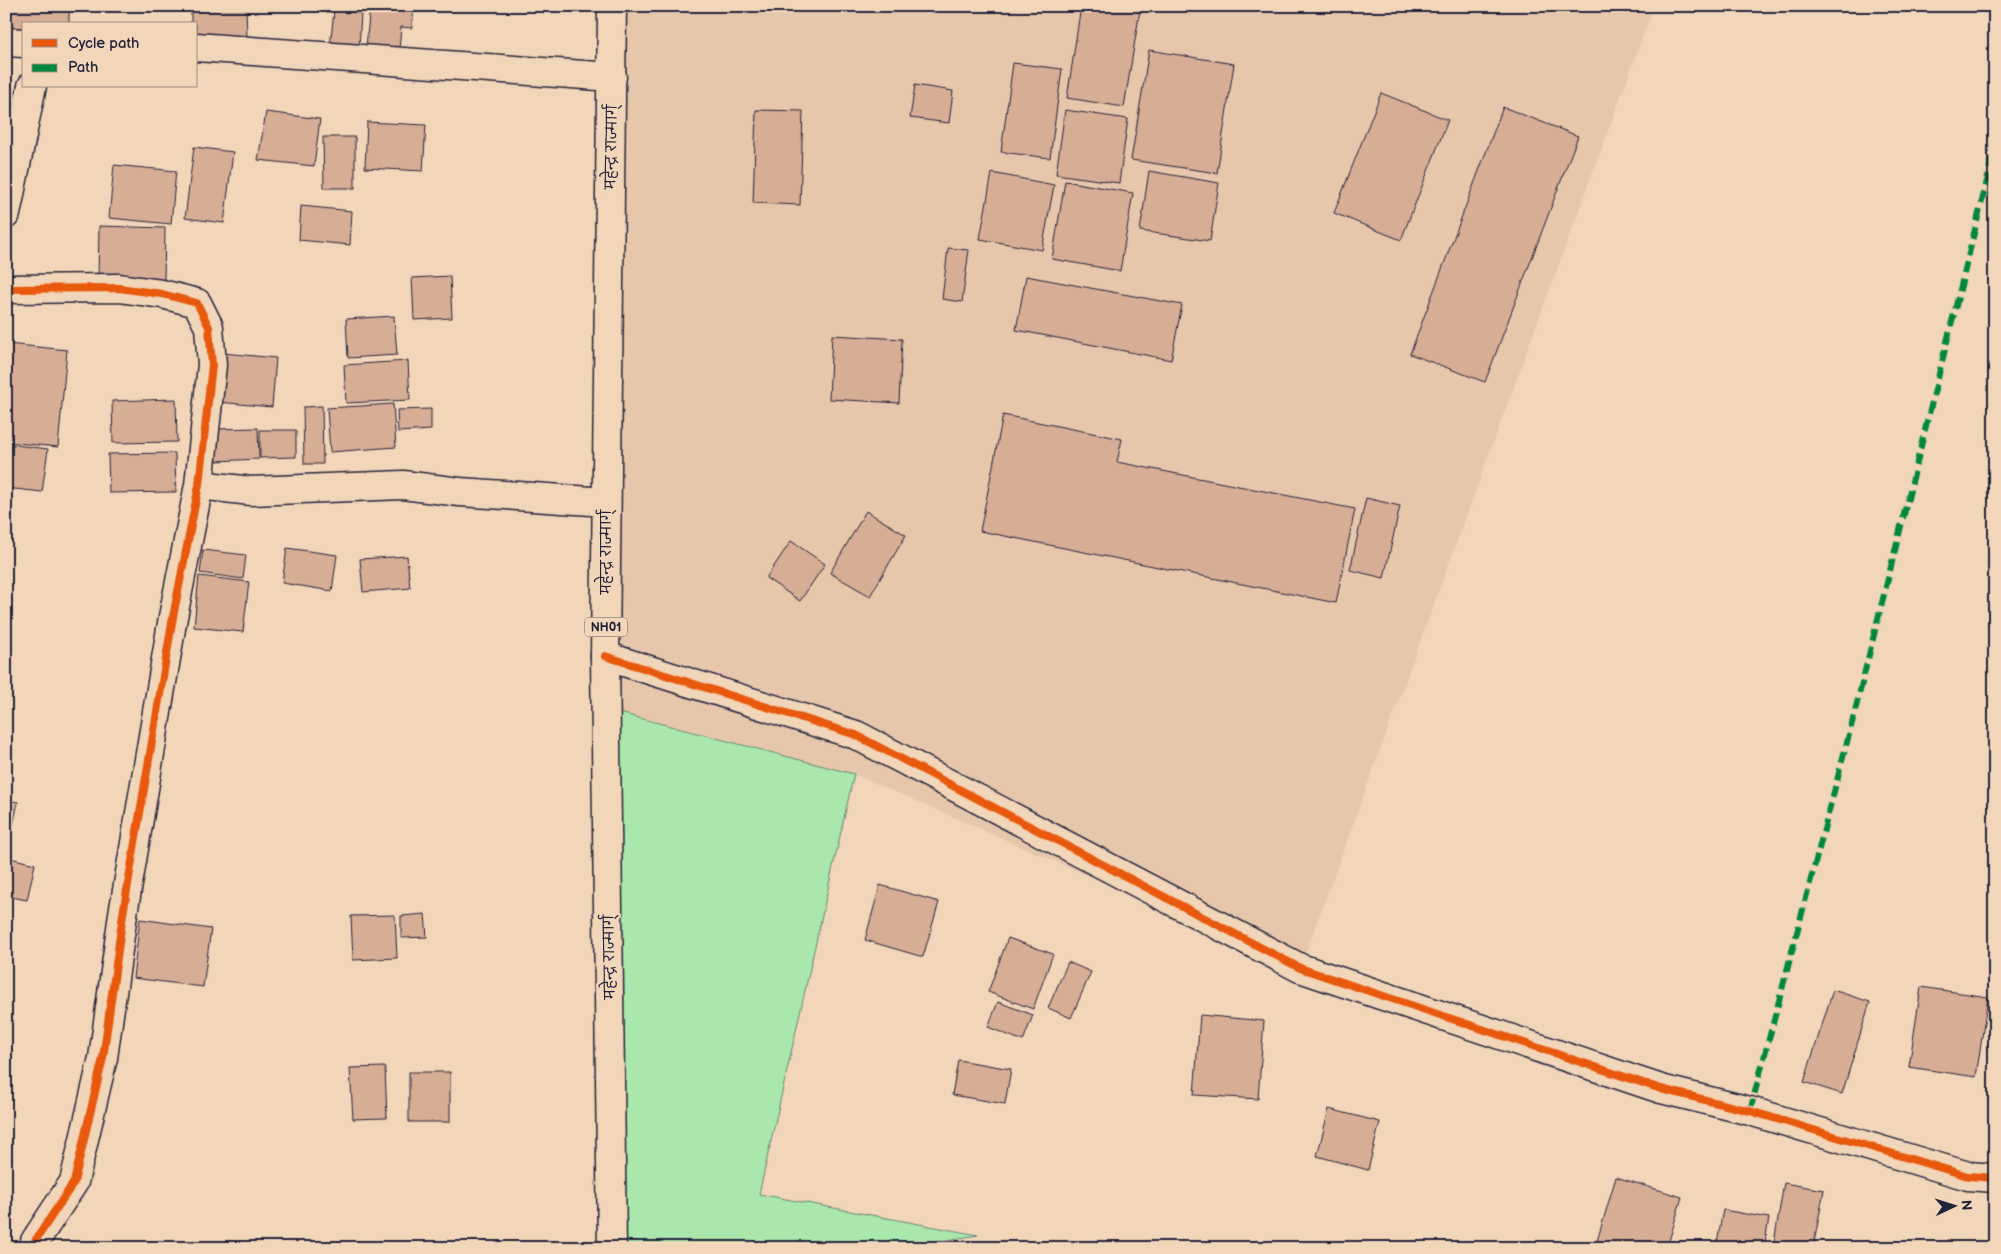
<svg xmlns="http://www.w3.org/2000/svg" width="2001" height="1254" font-family="'Balsamiq Sans','Playpen Sans Deva',sans-serif">
  <style>
    .built { fill: #e6c7ac }
    .green { fill: #aae7ad; stroke: #668474 }
    .building { fill: #d7ad96; stroke: #22223b }
    .lines { fill: none; stroke-linecap: round; stroke-linejoin: round }
    .minor-casing { stroke: #22223b; stroke-width: 31 }
    .trunk-casing { stroke: #22223b; stroke-width: 31 }
    .minor { stroke: #f2d6b9; stroke-width: 28 }
    .trunk { stroke: #f2d6b9; stroke-width: 28 }
    .quiet { stroke: #00873e; stroke-width: 6; stroke-dasharray: 12 6; stroke-linecap: butt }
    .cycleway-casing { stroke: #f2d6b9; stroke-width: 11 }
    .cycleway { stroke: #e8590c; stroke-width: 8 }
    .labels { text-anchor: middle; stroke-width: 5; stroke-linejoin: round; paint-order: stroke }
    .shield { fill: #f2d6b9; stroke: #605861; stroke-width: 1 }
    .shield-label { font-size: 12px; font-weight: bold; fill: #22223b }
    .street-label { font-size: 14px; fill: #22223b; stroke: #f2d6b9 }
  </style>
  <rect width="100%" height="100%" fill="#f2d6b9"/>
  <filter id="ink" filterUnits="userSpaceOnUse"><feTurbulence type="fractalNoise" baseFrequency=".02" numOctaves="2"/><feDisplacementMap in="SourceGraphic" scale="10" xChannelSelector="R" yChannelSelector="G"/><feConvolveMatrix kernelMatrix="1 2 1 2 8 2 1 2 1" color-interpolation-filters="sRGB"/></filter>
  <g filter="url(#ink)">
    <!-- built -->
    <path class="built" d="M598 6H1654L1300 968 854 774 593 706Z"/>
    <!-- green -->
    <path class="green" d="M593 706 854 774 759 1194 978 1235 897 1248H602Z"/>
    <!-- building -->
    <path class="building" d="M8 6H69V24H24V28H8Z
      M191 6H246L247 39 196 59V24H191Z
      M370 6H414L412 28 401 27 399 50 366 47Z
      M1081 6H1119L1140 10 1124 107 1067 98Z
      M334 11 361 13 359 49 330 47Z
      M1149 50 1234 64 1217 173 1131 160Z
      M1013 63 1062 69 1050 158 1001 152Z
      M915 85 953 91 949 123 910 118Z
      M1381 93 1448 120 1401 240 1334 213Z
      M1503 107 1578 136 1485 382 1410 354Z
      M756 110 803 111 800 205 753 203Z
      M1065 110 1128 119 1119 183 1056 174Z
      M266 112 320 119 314 166 258 160Z
      M367 122 426 125 423 171 365 168Z
      M323 137H355V188H324Z
      M194 147 233 152 224 223 185 218Z
      M114 165 176 171 171 224 109 218Z
      M1149 171 1219 183 1210 241 1140 231Z
      M992 173 1054 185 1042 250 980 239Z
      M1065 181 1133 193 1120 271 1052 259Z
      M301 206 352 211 350 245 299 240Z
      M99 226 165 228 164 282 98 280Z
      M948 248 969 250 962 302 942 299Z
      M450 276 452 318 414 320 412 278Z
      M1026 276 1182 305 1171 360 1016 330Z
      M394 316 397 355 348 358 346 319Z
      M832 335 902 339 899 403 829 399Z
      M8 344 67 350 58 447 6 442Z
      M223 353 276 358 272 407 218 402Z
      M408 361 410 400 346 403 344 365Z
      M176 399 177 442 113 443 112 401Z
      M393 404 396 447 330 452 327 408Z
      M322 406 323 464H304L303 407Z
      M431 409V430L398 432 397 410Z
      M1003 415 1122 439 1117 462 1355 509 1336 603 980 531Z
      M258 428 259 459 216 461 215 429Z
      M260 430H296V457L260 458Z
      M7 444 48 449 42 492 6 488Z
      M175 453 176 492 109 493 108 454Z
      M1366 498 1400 506 1384 578 1350 570Z
      M866 511 906 535 870 596 830 573Z
      M791 541 825 564 800 601 766 578Z
      M287 548 337 555 332 591 282 583Z
      M203 550 246 555 243 579 200 573Z
      M407 556 410 588 363 592 360 559Z
      M199 576 249 582 243 632 194 627Z
      M6 800 18 802 11 835 6 834Z
      M6 857 35 864 27 900 6 896Z
      M880 885 939 902 923 957 865 940Z
      M425 914 427 937 401 938V916Z
      M395 915 397 958 353 960 351 916Z
      M140 919 211 929 203 987 133 978Z
      M1008 938 1053 954 1033 1009 988 992Z
      M1068 962 1091 972 1071 1018 1048 1008Z
      M1921 987 1988 997 1976 1077 1909 1067Z
      M1833 990 1870 1002 1842 1094 1804 1082Z
      M998 1002 1033 1015 1023 1041 988 1027Z
      M1200 1015 1264 1021 1258 1099 1194 1095Z
      M958 1060 1011 1069 1005 1104 952 1095Z
      M385 1067 387 1118 353 1119 350 1068Z
      M409 1072H450V1122H409Z
      M1329 1109 1380 1122 1368 1170 1317 1156Z
      M1616 1177 1682 1197 1667 1248H1618L1597 1241Z
      M1784 1183 1824 1190 1813 1248H1773Z
      M1723 1210 1769 1218 1764 1248H1716Z"/>
    <g class="lines">
      <defs>
        <path id="minor" d="M6 42 24 43
          M196 47 612 77
          M6 214 32 86
          M6 289 119 288 162 294 197 303 209 327 212 365 199 485 173 617 123 914 103 1058 74 1182 35 1241V1248
          M199 485 251 491 403 485 460 492 606 502
          M605 656 856 735 1300 968 1661 1089 1750 1111 1968 1176 1995 1178"/>
        <path id="trunk" d="M612 1248 605 656 612 6"/>
      </defs>
      <!-- minor casing -->
      <use href="#minor" class="minor-casing"/>
      <!-- trunk casing -->
      <use href="#trunk" class="trunk-casing"/>
      <!-- minor -->
      <use href="#minor" class="minor"/>
      <!-- trunk -->
      <use href="#trunk" class="trunk"/>
      <!-- quiet -->
      <path class="quiet" d="M1750 1111 1852 723 1988 177 1995 137"/>
      <defs>
        <path id="cycleway" d="M6 289 119 288 162 294 197 303 209 327 212 365 199 485 173 617 123 914 103 1058 74 1182 35 1241V1248
          M605 656 856 735 1300 968 1661 1089 1750 1111 1968 1176 1995 1178"/>
      </defs>
      <!-- cycleway casing -->
      <use href="#cycleway" class="cycleway-casing"/>
      <!-- cycleway -->
      <use href="#cycleway" class="cycleway"/>
    </g>
  </g>
  <g class="labels">
    <!-- shield labels -->
    <rect class="shield" x="585" y="617.5" width="42" height="19" rx="4"/>
    <g class="shield-label">
      <text x="606" y="631">NH01</text>
    </g>
    <!-- street labels -->
    <g class="street-label">
      <text transform="translate(611 147) rotate(-89)" y="5">महेन्द्र राज्मार्ग्</text>
      <text transform="translate(606 552) rotate(-90)" y="5">महेन्द्र राज्मार्ग्</text>
      <text transform="translate(609 957) rotate(-91)" y="5">महेन्द्र राज्मार्ग्</text>
    </g>
  </g>
  <!-- margin -->
  <rect width="2001" height="1254" fill="none" stroke="#f2d6b9" stroke-width="25"/>
  <rect x="12" y="12" width="1976" height="1229" fill="none" stroke="#22223b" stroke-width="2" filter="url(#ink)"/>
  <!-- legend -->
  <rect x="22" y="22" width="175" height="65" fill="#f2d6b9" stroke="#9f8e87"/>
  <rect x="32" y="39" width="25" height="8" fill="#e8590c" stroke="#9f8e87"/>
  <text x="68" y="48" font-size="15" fill="#22223b">Cycle path</text>
  <rect x="32" y="64" width="25" height="8" fill="#00873e" stroke="#9f8e87"/>
  <text x="68" y="72" font-size="15" fill="#22223b">Path</text>
  <!-- north arrow -->
  <g transform="translate(1954 1206) rotate(86)" stroke="#f2d6b9" stroke-width="4" paint-order="stroke">
  <path d="M0-4L9 19L0 12L-9 19Z" fill="#22223b"/>
  <text y="-8" font-size="14" font-weight="bold" text-anchor="middle" fill="#22223b">N</text>
  </g>
</svg>
